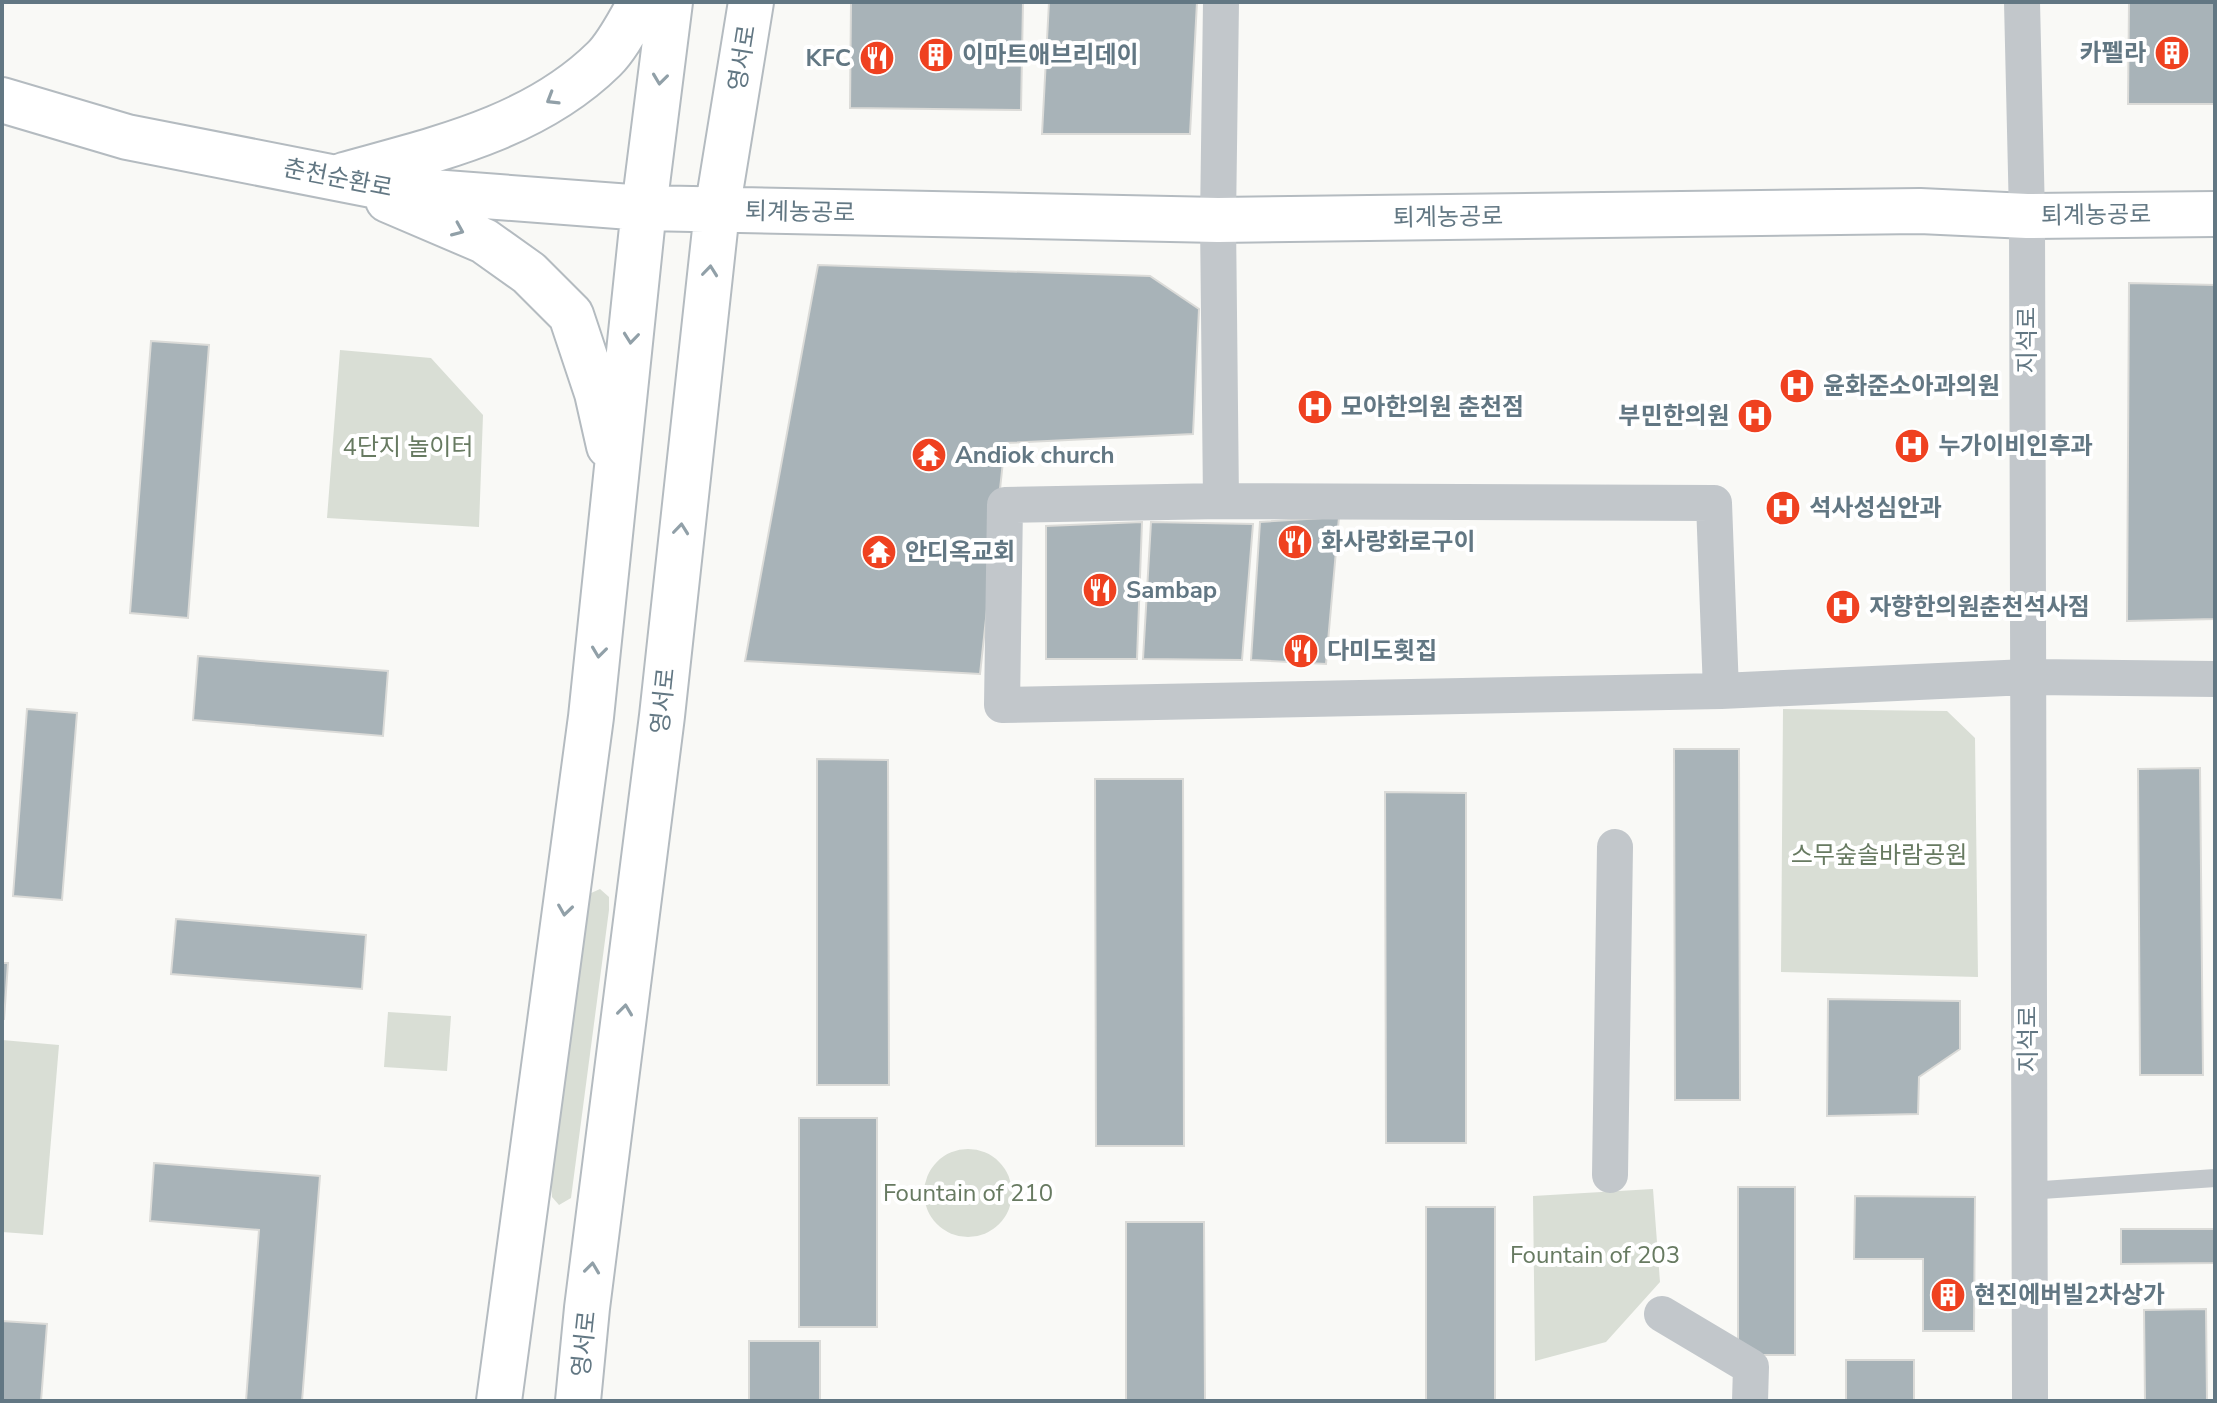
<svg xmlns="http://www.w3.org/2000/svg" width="2217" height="1403" font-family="'Nunito Sans','Noto Sans KR',sans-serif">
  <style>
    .green { fill: #d9ded5 }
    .building { fill: #a8b3b8; stroke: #dbdbd8; stroke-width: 2 }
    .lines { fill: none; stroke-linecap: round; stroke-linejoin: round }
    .secondary-casing { stroke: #b4bbc0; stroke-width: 48 }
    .lane { stroke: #c2c7cb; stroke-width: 18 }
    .street { stroke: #c2c7cb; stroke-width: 36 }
    .secondary { stroke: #fff; stroke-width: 44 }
    .oneway { stroke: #91a0a8 }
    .labels { text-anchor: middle; stroke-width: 8; stroke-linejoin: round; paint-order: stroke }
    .poi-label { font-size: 24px; font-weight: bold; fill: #627783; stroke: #fff; text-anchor: start }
    .street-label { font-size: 24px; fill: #627783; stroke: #fff }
    .park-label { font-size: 24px; fill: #677a61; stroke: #fff }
  </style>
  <rect width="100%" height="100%" fill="#f9f9f6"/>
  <!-- green -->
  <path class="green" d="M340 350 431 358 483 415 479 527 327 518Z
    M1783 709 1947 711 1975 738 1978 977 1781 972Z
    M600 889 609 897V910L571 1198 559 1205 552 1197 551 1183 589 894Z
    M388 1012 451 1016 447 1071 384 1067Z
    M2 1040 59 1045 43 1235 2 1232Z
    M924 1193a44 44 0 1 1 88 0a44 44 0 1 1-88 0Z
    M1653 1189 1660 1282 1606 1342 1535 1361 1533 1196Z"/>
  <!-- building -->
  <path class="building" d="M851 2H1023L1021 110 850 108Z
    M1049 2H1197L1190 134H1042Z
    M2129 2H2215V104H2128Z
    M818 265 1150 276 1199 309 1193 434 1005 443 980 674 745 661Z
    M2129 283 2215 285V619L2127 621Z
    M151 341 209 345 188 618 130 613Z
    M1339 517 1326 664 1251 660 1260 522Z
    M1142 522 1137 659H1046V526Z
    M1151 522 1253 524 1242 660 1143 659Z
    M198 656 388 671 383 736 193 720Z
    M27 709 77 713 62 900 13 896Z
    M1674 749H1739L1740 1100H1675Z
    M817 759 888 760 889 1085H817Z
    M2200 768 2203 1075H2140L2138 769Z
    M1095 779H1183L1184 1146H1096Z
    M1385 792 1466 793V1143H1386Z
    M176 919 366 935 362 989 171 974Z
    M2 963H8L4 1019H2Z
    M1828 999 1960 1001V1049L1919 1077 1918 1114 1827 1116Z
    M799 1118H877V1327H799Z
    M154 1163 320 1176 302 1401H246L259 1230 150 1221Z
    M1738 1187H1795V1355H1738Z
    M1855 1196 1975 1197 1974 1331H1923V1259H1854Z
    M1426 1207H1495V1401H1426Z
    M1126 1222H1204L1205 1401H1126Z
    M2121 1229H2215V1263L2121 1264Z
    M2206 1309 2207 1401H2145L2144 1310Z
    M2 1321 47 1324 41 1401H2Z
    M749 1341H820V1401H749Z
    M1846 1360H1914V1401H1846Z"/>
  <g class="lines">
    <defs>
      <path id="secondary" d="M2 100 127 137 392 189 644 208 1218 220 1920 211 2027 216 2215 214
        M344 175C437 149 534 128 604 59 619 44 630 20 641 2
        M388 200 484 241 529 273 571 315 597 393 609 446
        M499 1401 591 717 644 208 670 2
        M578 1401 587 1308 662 716 717 211 751 2"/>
    </defs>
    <!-- secondary casing -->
    <use href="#secondary" class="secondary-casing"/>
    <!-- lane -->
    <path class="lane" d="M2028 1191 2215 1178"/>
    <!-- street -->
    <path class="street" d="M1221 2 1218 220 1221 501
      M2022 2 2027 216 2030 1401
      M1721 691 1714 503 1221 501 1005 505 1002 705 1721 691 2027 677 2215 679
      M1610 1175 1615 847
      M1662 1314 1751 1367 1750 1401"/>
    <!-- secondary -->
    <use href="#secondary" class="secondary"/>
  </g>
  <!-- one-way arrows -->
  <defs><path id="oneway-chevron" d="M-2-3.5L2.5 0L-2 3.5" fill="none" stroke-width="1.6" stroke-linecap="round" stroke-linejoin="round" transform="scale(2)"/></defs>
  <g class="oneway">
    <use href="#oneway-chevron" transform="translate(660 79) rotate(97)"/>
    <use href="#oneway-chevron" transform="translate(552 99) rotate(149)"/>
    <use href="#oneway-chevron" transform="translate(458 230) rotate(23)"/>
    <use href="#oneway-chevron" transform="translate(710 271) rotate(-84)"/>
    <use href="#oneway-chevron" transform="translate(631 338) rotate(96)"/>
    <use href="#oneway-chevron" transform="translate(681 529) rotate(-84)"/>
    <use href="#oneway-chevron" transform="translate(599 652) rotate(97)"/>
    <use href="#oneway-chevron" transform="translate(565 910) rotate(98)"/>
    <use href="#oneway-chevron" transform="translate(625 1010) rotate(-83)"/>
    <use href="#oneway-chevron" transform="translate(592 1268) rotate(-83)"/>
  </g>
  <!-- icons -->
  <defs>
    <symbol id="building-disc" viewBox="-11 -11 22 22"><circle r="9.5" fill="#ef4120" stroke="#fff"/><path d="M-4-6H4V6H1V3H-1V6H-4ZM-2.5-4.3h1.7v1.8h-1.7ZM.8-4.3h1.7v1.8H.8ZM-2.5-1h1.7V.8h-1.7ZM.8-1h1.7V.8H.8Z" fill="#fff"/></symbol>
    <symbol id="restaurant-disc" viewBox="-11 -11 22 22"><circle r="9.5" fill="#ef4120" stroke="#fff"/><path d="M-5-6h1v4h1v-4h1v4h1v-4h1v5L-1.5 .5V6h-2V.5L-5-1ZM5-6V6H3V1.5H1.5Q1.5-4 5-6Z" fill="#fff"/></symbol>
    <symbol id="hospital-disc" viewBox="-11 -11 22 22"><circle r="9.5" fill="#ef4120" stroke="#fff"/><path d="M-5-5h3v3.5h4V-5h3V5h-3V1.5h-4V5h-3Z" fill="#fff"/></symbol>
    <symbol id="temple-disc" viewBox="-11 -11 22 22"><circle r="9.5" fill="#ef4120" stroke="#fff"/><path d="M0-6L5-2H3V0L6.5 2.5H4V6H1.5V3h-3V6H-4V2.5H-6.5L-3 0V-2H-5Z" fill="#fff"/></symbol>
  </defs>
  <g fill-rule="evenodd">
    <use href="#building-disc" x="2152" y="33" width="40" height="40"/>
    <use href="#building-disc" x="916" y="35" width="40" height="40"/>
    <use href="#restaurant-disc" x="857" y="38" width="40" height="40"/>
    <use href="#hospital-disc" x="1777" y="366" width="40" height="40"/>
    <use href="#hospital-disc" x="1295" y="387" width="40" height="40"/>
    <use href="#hospital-disc" x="1735" y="396" width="40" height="40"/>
    <use href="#hospital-disc" x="1892" y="426" width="40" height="40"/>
    <use href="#temple-disc" x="909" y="435" width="40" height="40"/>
    <use href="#hospital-disc" x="1763" y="488" width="40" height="40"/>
    <use href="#restaurant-disc" x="1275" y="522" width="40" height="40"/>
    <use href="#temple-disc" x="859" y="532" width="40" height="40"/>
    <use href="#restaurant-disc" x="1080" y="570" width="40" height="40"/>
    <use href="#hospital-disc" x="1823" y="587" width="40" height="40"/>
    <use href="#restaurant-disc" x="1281" y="631" width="40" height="40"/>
    <use href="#building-disc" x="1928" y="1275" width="40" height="40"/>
  </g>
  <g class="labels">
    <!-- poi labels -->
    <g class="poi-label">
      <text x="2146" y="61" text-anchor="end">카펠라</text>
      <text x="962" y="63">이마트애브리데이</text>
      <text x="851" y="66" text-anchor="end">KFC</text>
      <text x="1823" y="394">윤화준소아과의원</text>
      <text x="1341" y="415">모아한의원 춘천점</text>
      <text x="1729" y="424" text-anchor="end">부민한의원</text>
      <text x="1938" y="454">누가이비인후과</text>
      <text x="955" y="463">Andiok church</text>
      <text x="1809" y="516">석사성심안과</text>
      <text x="1321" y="550">화사랑화로구이</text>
      <text x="905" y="560">안디옥교회</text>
      <text x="1126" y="598">Sambap</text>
      <text x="1869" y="615">자향한의원춘천석사점</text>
      <text x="1327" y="659">다미도횟집</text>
      <text x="1974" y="1303">현진에버빌2차상가</text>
    </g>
    <!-- street labels -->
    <g class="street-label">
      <text transform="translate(742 58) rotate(-81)" y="8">영서로</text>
      <text transform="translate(338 178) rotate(11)" y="8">춘천순환로</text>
      <text transform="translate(800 212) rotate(1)" y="8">퇴계농공로</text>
      <text transform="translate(2096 215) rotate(-1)" y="8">퇴계농공로</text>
      <text transform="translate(1448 217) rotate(-1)" y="8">퇴계농공로</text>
      <text transform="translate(2027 340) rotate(-90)" y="8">지석로</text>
      <text transform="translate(663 701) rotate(-84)" y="8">영서로</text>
      <text transform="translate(2028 1039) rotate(-90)" y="8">지석로</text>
      <text transform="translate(584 1344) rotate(-84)" y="8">영서로</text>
    </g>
    <!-- park labels -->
    <g class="park-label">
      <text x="408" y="455">4단지 놀이터</text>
      <text x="1879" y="863">스무숲솔바람공원</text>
      <text x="968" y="1201">Fountain of 210</text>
      <text x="1595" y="1263">Fountain of 203</text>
    </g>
  </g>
  <!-- border -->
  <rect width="2217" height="1403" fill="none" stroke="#627783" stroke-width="8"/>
</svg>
